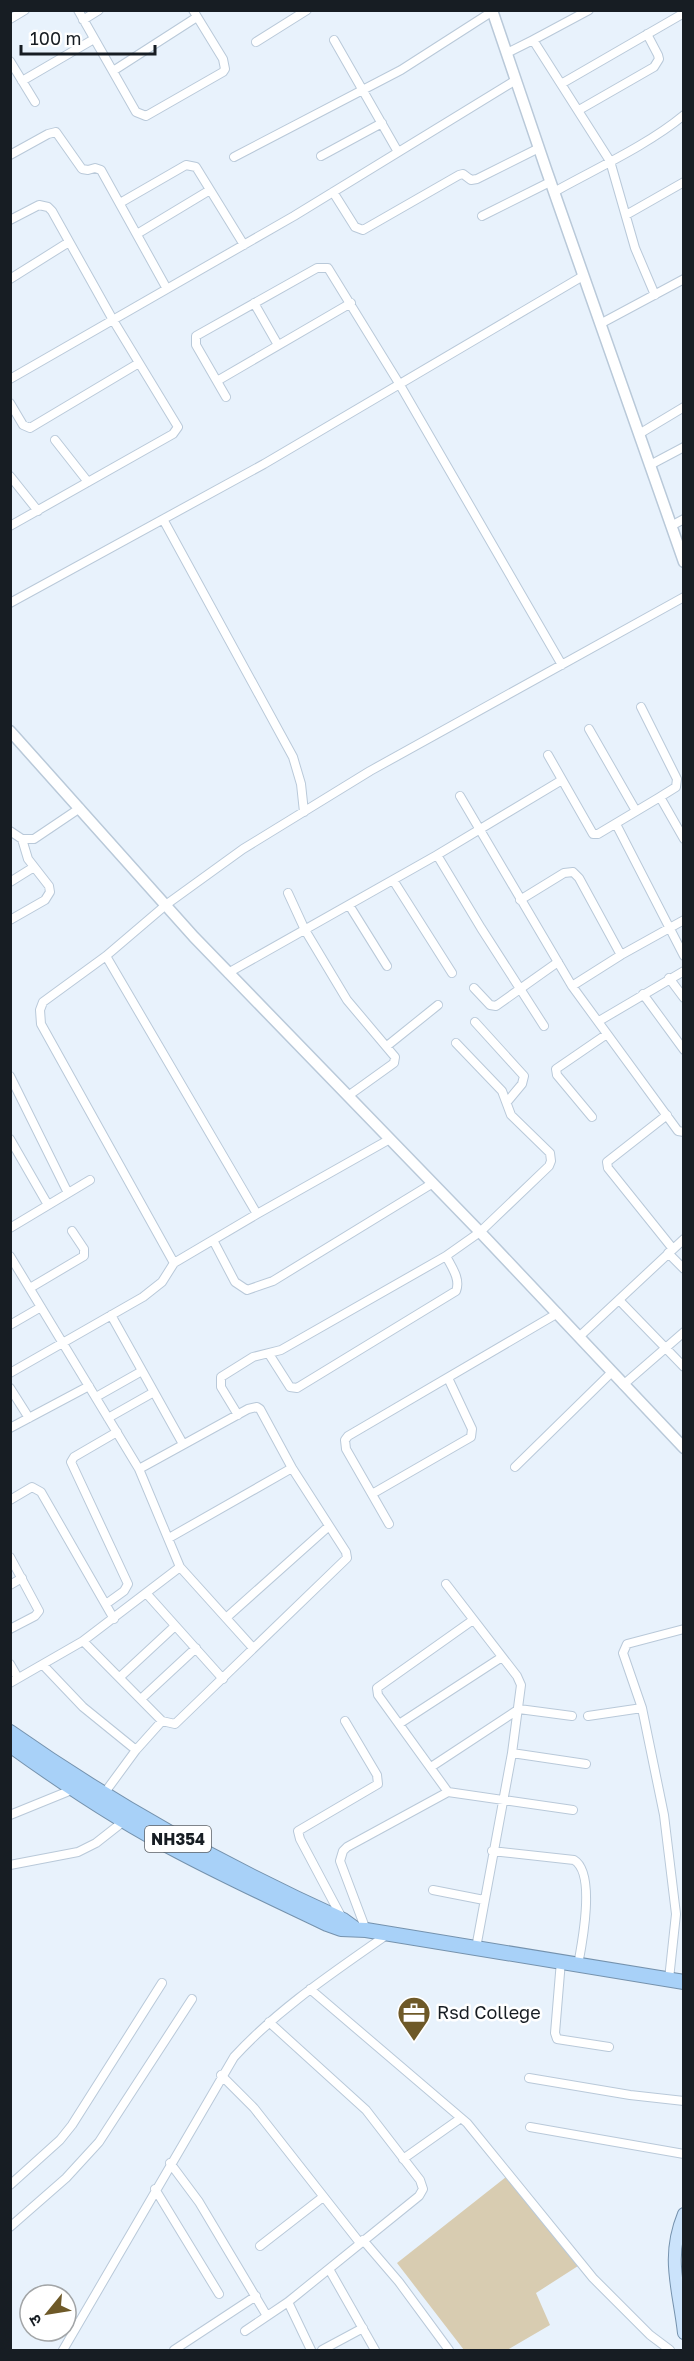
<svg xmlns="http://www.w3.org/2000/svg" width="694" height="2361" font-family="'Golos Text','Noto Sans Devanagari',sans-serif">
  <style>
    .green { fill: #d8ccb1 }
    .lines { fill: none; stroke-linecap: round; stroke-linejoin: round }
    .street-casing { stroke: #b9c9d9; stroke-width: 10 }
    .secondary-casing { stroke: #b9c9d9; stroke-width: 13 }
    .primary-casing { stroke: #7592ad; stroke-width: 14 }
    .highway-casing { stroke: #7592ad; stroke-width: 16 }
    .street { stroke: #fff; stroke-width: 8 }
    .secondary { stroke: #fff; stroke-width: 10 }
    .primary { stroke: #cbe3fb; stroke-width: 12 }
    .highway { stroke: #a8d1f8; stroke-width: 14 }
    .labels { text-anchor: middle; stroke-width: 5; stroke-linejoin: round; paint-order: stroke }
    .shield { fill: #fff; stroke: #5d6165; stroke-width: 1.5 }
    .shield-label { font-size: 16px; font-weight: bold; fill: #171d23 }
    .poi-label { font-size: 18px; fill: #171d23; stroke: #fff; text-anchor: start }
  </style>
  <rect width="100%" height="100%" fill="#e8f2fc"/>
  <!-- green -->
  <path class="green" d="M506 2177 578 2266 536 2293 550 2325 507 2350H464L397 2263Z"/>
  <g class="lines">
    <defs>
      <path id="street" d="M78 10 136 112 146 116 223 72 225 69 223 59 193 10
        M10 19 25 10
        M83 20 99 10
        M334 40 398 152
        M533 40 589 10
        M256 42 307 10
        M507 53 533 40 610 161 635 248 655 295
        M10 61 35 102
        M113 71 197 17
        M22 81 94 39
        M561 84 684 13
        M579 110 654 67 659 59 658 55 647 34
        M10 155 48 134 56 132 82 169 88 170 95 168 101 170 167 289
        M321 156 382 123
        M234 157 401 70 493 11
        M333 192 355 227 363 230 459 175 463 174 471 180 477 179 539 148
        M554 192C595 169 648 145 684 115
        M120 203 186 165 196 167 244 245
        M626 215 684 182
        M482 216 550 182
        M10 220 39 205 48 207 52 211 113 320 178 427 173 434 10 526
        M137 234 210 190
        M10 279 69 242
        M254 303 278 345
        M600 324 684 279
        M10 379 294 216 516 80
        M217 381 351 303
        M226 397 196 345V336L317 268H328L400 385 562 665
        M10 403 23 425 30 428 139 363
        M639 434 684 407
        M55 440 88 482
        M650 465 684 447
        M10 476 38 511
        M164 521 293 757 301 784 304 812
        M671 526 684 519
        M10 603 264 464 583 276
        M641 707 677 779 676 787 660 797 684 839
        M589 729 636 811
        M548 755 593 834H598L660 797
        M460 796 572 986 678 1131 684 1132
        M616 824 684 956
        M10 831 22 839H34L80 808
        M437 855 481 928 544 1026
        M393 880 452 973
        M10 882 34 867
        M288 893 305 930 347 1000 395 1057 394 1063 348 1096
        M520 900 564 873 573 872 579 878 621 955
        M349 905 387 966
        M10 920 45 900 50 892 49 886 28 859 22 839
        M106 956 257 1214
        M228 973 437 855 562 780
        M669 978 684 998
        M572 986 621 955 684 920
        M474 988 490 1005 496 1006 558 962
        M643 994 684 1050
        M599 1021 684 971
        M475 1022 524 1076 522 1084 507 1102
        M387 1046 438 1005
        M10 1076 68 1193
        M667 1115 607 1162 608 1168 673 1249
        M592 1117 557 1075 556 1069 607 1034
        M10 1139 48 1205
        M10 1228 90 1180
        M213 1240 235 1282 247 1290 273 1281 433 1183
        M668 1253 684 1269
        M10 1256 139 1469 180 1567 253 1648
        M174 1263 41 1024 40 1010 43 1002 106 956 167 904 243 849 370 771 684 597
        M30 1288 84 1256V1249L72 1231
        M619 1300 684 1367
        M111 1315 183 1444
        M10 1325 41 1307
        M580 1336 684 1239
        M269 1354 290 1387 297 1388 456 1291C461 1279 451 1266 446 1256
        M10 1373 143 1297 162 1282 174 1263 257 1214 390 1139
        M623 1385 684 1332
        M10 1388 29 1418
        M96 1397 142 1371
        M238 1415 221 1387V1377L253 1357 281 1350 446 1256 480 1232 549 1166 551 1161 550 1153 511 1115 502 1091 456 1043
        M108 1418 154 1392
        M10 1428 89 1386
        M515 1467 612 1372
        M372 1494 471 1437 472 1429 448 1378
        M10 1500 32 1487 41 1492 114 1619
        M389 1524 346 1449 345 1440 348 1436 558 1313
        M169 1538 292 1468
        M10 1557 39 1611 35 1616 10 1629
        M446 1584 517 1676 521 1685 512 1753 476 1948
        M10 1585 22 1578
        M146 1593 223 1679
        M106 1604 124 1591 128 1584 71 1462 74 1457 117 1432
        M226 1618 329 1526
        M83 1641 162 1721 175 1724 347 1558 346 1552 292 1468 260 1409 257 1407 248 1409 139 1469
        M10 1664 18 1678
        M43 1665 83 1707 136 1750
        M120 1677 175 1626
        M10 1683 83 1641 180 1567
        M141 1699 196 1648
        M588 1716 642 1708
        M399 1724 502 1657
        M512 1753 586 1764
        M431 1767 519 1709 572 1716
        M448 1792 378 1695 377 1688 473 1620
        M103 1795 136 1750 162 1721
        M10 1815 74 1789
        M492 1851 574 1860C596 1873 582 1944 578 1965
        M10 1865 78 1852 96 1843 124 1821
        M433 1890 484 1900
        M342 1918 300 1839 298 1831 378 1784 377 1775 345 1721
        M366 1930 340 1861 343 1851 347 1847 448 1792 573 1810
        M561 1961 555 2033 557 2039 609 2047
        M669 1979 676 1914 664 1815 642 1708 623 1653 627 1644 684 1629
        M310 1989 467 2123 593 2278 650 2335 670 2350
        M221 2075 254 2108 360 2243
        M529 2078 630 2095 684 2101
        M530 2127 684 2154
        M403 2159 461 2118
        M170 2163 199 2202 267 2316
        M10 2185 60 2140 72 2125 162 1983
        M155 2189 219 2294
        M10 2227 66 2178 99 2142 192 1999
        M363 2240 399 2282 449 2350
        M260 2246 323 2197
        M329 2269 375 2350
        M288 2302 311 2350
        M245 2331 288 2302 419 2196 423 2189 420 2180 366 2110 269 2022
        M63 2350 234 2057C279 2008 334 1972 388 1934
        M174 2350 256 2296
        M322 2350 363 2328"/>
      <path id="secondary" d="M492 10 546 169 684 562
        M10 731 194 937 480 1232 684 1448"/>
      <path id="primary" d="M684 2214C666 2258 679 2288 684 2333"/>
      <path id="highway" d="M10 1732C115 1806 226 1867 343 1920L354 1928
        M10 1745C64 1784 119 1821 178 1851 227 1877 277 1900 327 1924L341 1929 366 1930 684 1982"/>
    </defs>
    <!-- street casing -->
    <use href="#street" class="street-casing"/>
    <!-- secondary casing -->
    <use href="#secondary" class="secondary-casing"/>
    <!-- primary casing -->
    <use href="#primary" class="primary-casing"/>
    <!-- highway casing -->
    <use href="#highway" class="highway-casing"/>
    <!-- street -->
    <use href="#street" class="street"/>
    <!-- secondary -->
    <use href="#secondary" class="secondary"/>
    <!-- primary -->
    <use href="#primary" class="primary"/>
    <!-- highway -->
    <use href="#highway" class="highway"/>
  </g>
  <!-- icons -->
  <defs>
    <symbol id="office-pin" viewBox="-11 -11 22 30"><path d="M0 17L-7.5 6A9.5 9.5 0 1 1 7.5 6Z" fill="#6e5928" stroke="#fff"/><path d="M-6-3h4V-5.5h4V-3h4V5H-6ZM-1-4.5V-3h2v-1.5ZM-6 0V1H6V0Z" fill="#fff"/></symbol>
  </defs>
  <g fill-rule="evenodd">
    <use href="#office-pin" x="395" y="1994" width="38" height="52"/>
  </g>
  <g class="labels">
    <!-- shield labels -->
    <rect class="shield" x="145" y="1826" width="66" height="26" rx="4.5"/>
    <g class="shield-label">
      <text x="178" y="1845">NH354</text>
    </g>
    <!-- poi labels -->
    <g class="poi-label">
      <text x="437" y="2019">Rsd College</text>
    </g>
  </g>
  <!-- border -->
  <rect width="694" height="2361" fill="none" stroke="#171d23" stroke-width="24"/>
  <!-- north arrow -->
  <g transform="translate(48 2313) rotate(240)"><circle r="28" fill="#ffffff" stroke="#a2a5a7" stroke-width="1.5"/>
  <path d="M0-4.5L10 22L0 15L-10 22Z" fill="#6e5928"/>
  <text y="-9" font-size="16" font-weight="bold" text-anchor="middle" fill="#171d23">उ</text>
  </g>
  <!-- scale -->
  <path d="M21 45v9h134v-9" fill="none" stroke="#171d23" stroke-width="3"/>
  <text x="30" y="45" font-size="18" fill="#171d23" stroke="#ffffff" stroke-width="4.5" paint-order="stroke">100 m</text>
</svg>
